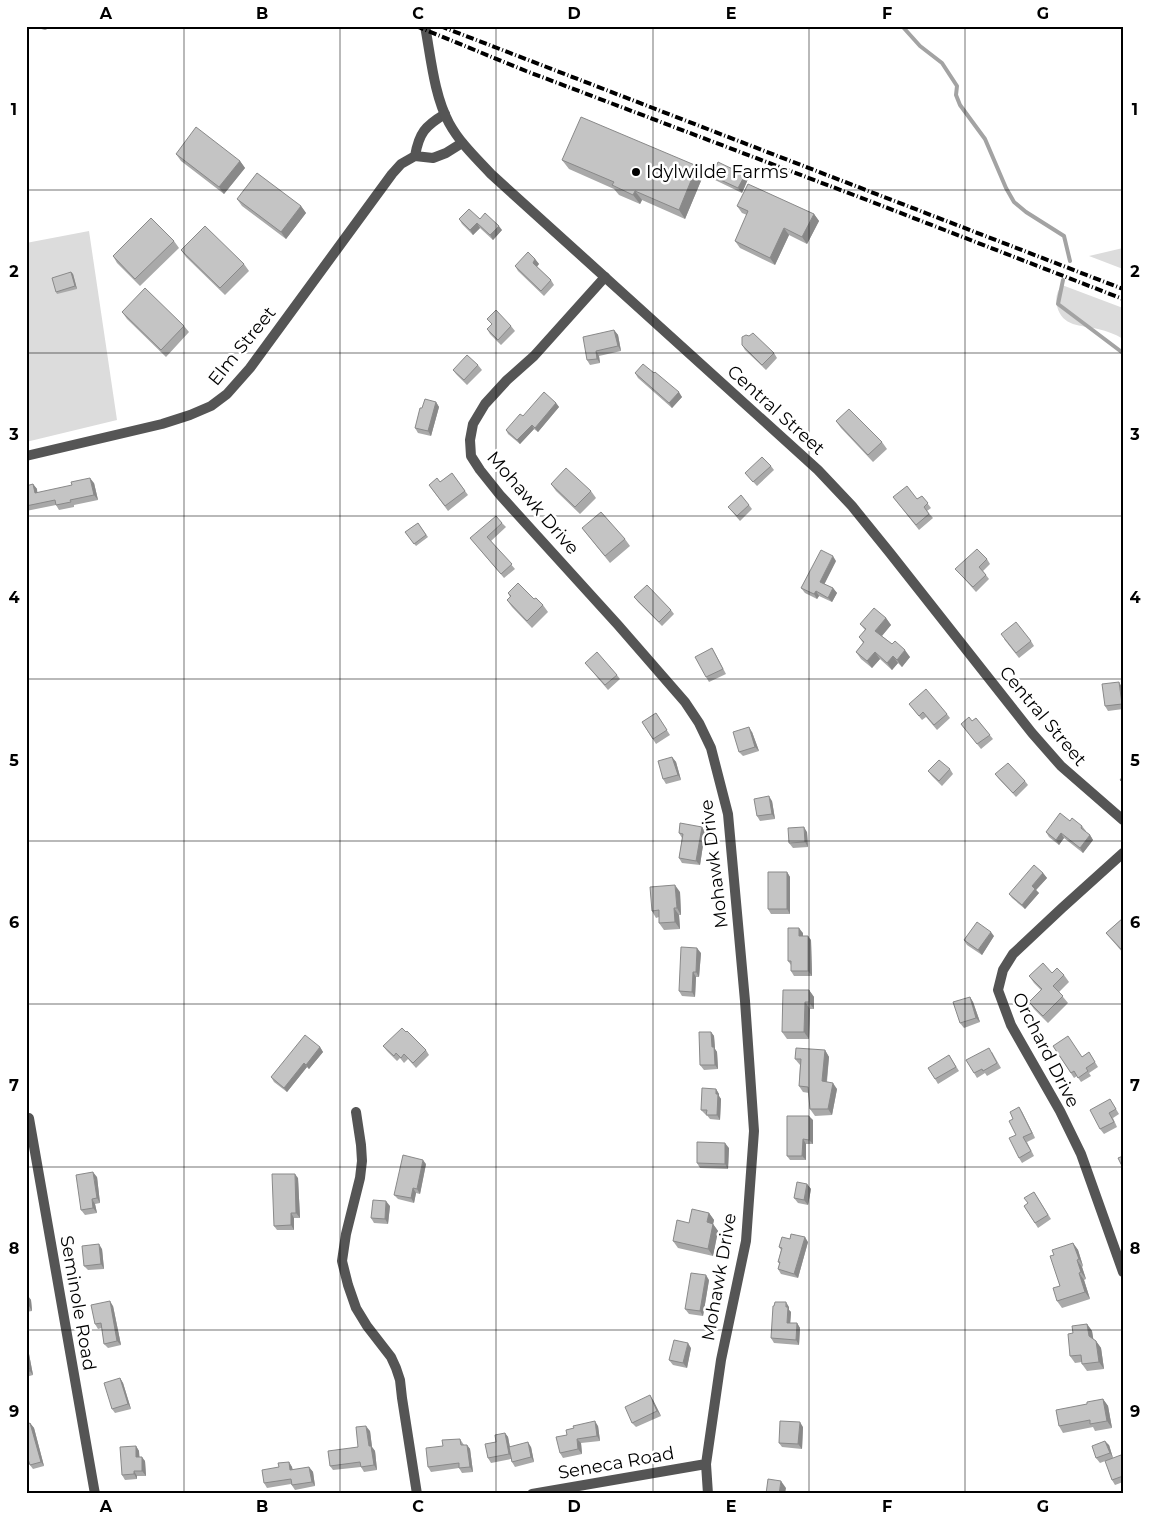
<svg xmlns="http://www.w3.org/2000/svg" width="1149" height="1520" font-family="Montserrat,sans-serif">
  <style>
    .green { fill: #dcdcdc }
    .lines { fill: none; stroke-linecap: round; stroke-linejoin: round }
    .stream { stroke: #a3a3a3; stroke-width: 4 }
    .minor { stroke: #555; stroke-width: 10 }
    .tertiary { stroke: #555; stroke-width: 10 }
    .rail { stroke: #000; stroke-width: 4; stroke-dasharray: 8 2.5 1 2.5; stroke-linecap: butt }
    .wall { fill: #a9a9a9 }
    .shaded-wall { fill: #898989 }
    .building { fill: #c4c4c4; stroke: #898989 }
    .grid { fill: none; stroke: #000; stroke-width: 1; stroke-opacity: 0.55 }
    .poi-dot { fill: #000; stroke: #fff; stroke-width: 2 }
    .labels { text-anchor: middle; stroke-width: 5; stroke-linejoin: round; paint-order: stroke }
    .poi-label { font-size: 18px; fill: #000; stroke: #fff; text-anchor: start }
    .street-label { font-size: 18px; fill: #000; stroke: #fff }
    .neatline { fill: none; stroke: #000; stroke-width: 2 }
    .grid-label { font-size: 16px; text-anchor: middle; font-weight: bold; fill: #000 }
  </style>
  <rect width="100%" height="100%" fill="#fff"/>
  <!-- green -->
  <path class="green" d="M89 231 117 420 26 442V243Z
    M1123 248V269L1089 256Z
    M1062 285 1123 308V339C1115 334 1107 331 1098 329 1081 325 1062 327 1057 306 1055 298 1057 291 1062 285Z"/>
  <g class="lines">
    <!-- stream -->
    <path class="stream" d="M39 26 45 28 48 26
      M902 26 920 46 942 63 957 86 956 95 960 105 985 139 1006 188 1014 202 1026 212 1064 236 1070 261
      M1063 280 1058 304 1123 353"/>
    <!-- minor -->
    <path class="minor" d="M415 156C419 133 425 126 445 114
      M605 277 534 356 507 380 485 404 473 424 470 440 471 456 480 470 500 495 618 625 685 702 699 723 711 748 728 814 745 1001 754 1131 746 1241 721 1360 706 1464 708 1494
      M26 456 162 424 190 415 211 406 227 394 250 368 392 174 401 164 415 156 433 158 446 153 462 143
      M1123 853 1062 908 1013 954 1003 970 998 990 1011 1025 1060 1111 1081 1154 1123 1272
      M356 1112 361 1145 362 1161 360 1178 346 1234 342 1261 348 1285 356 1308 367 1326 391 1357 396 1368 400 1380 402 1398 417 1494
      M29 1118 95 1494
      M532 1494 706 1464"/>
    <!-- tertiary -->
    <path class="tertiary" d="M425 26C431 58 434 95 449 123 460 143 476 158 491 174L818 470 852 506 890 553 1032 733 1061 766 1123 820"/>
    <!-- rail -->
    <path class="rail" d="M416 26 526 71 867 200 1123 299
      M440 26 1123 289"/>
  </g>
  <!-- wall -->
  <path class="wall" d="M176 154 240 161 245 168 224 194 181 161Z
    M562 160 697 166 703 176 685 219 642 200 640 204 619 195 614 189 569 169Z
    M745 175 748 179 742 193 715 180 712 176Z
    M237 199 301 206 306 213 286 239 242 206Z
    M737 206 814 214 819 221 807 244 789 235 775 265 740 248 735 241 747 215 742 213Z
    M459 219H480L502 230 493 240 480 228 473 235 462 224Z
    M174 241 179 248 140 286 117 263 113 256Z
    M181 250 244 264 249 271 225 295 186 257Z
    M535 259 539 264 537 267 551 280 554 285 544 296 518 271 515 266Z
    M71 272 73 274 77 289 57 294 56 292Z
    M122 312 184 326 189 332 166 357 127 319Z
    M487 319 511 326 515 331 501 345 490 334 487 329 492 324Z
    M614 330 618 335 621 351 599 356 600 363 590 365 587 360Z
    M742 345 774 353 777 358 766 370 745 350Z
    M478 365 482 370 467 385 456 374 453 370Z
    M635 373H654L682 397 672 408 638 378Z
    M436 402 439 407 431 436 418 433 415 428Z
    M556 403 559 407 538 432 534 429 520 444 508 434 506 430 523 416Z
    M836 421 882 442 887 449 873 462 841 428Z
    M771 466 774 470 757 486 745 473Z
    M452 473 468 495 448 511 429 485 440 482Z
    M94 483 98 500 74 505V507L59 510 56 505 26 511V486L33 484 37 489V493Z
    M551 484 591 491 596 498 580 514 556 491Z
    M922 496 931 508 927 511 933 518 919 530 893 497 917 499Z
    M749 505 752 509 740 521 728 507Z
    M418 523 428 537 416 546 405 532Z
    M502 523 506 527 491 541 515 569 504 578 470 538Z
    M582 528 625 539 630 546 610 563Z
    M987 559 990 564 983 571 989 579 976 592 959 573 955 569Z
    M836 561 824 584 833 588 837 593 832 602 819 596 817 599 805 593 801 588Z
    M508 593 534 599 543 605 548 612 532 628 512 607 507 600 510 597Z
    M634 597 671 610 674 614 662 626 638 602Z
    M886 618 891 625 882 636 892 644 910 657 902 667 898 663 892 670 880 659 872 668 861 659 856 652 863 643 859 637 865 630 860 624Z
    M1004 639 1031 641 1034 646 1019 658Z
    M712 648 715 653 726 674 709 682 706 677Z
    M585 663 617 675 620 679 608 690Z
    M1122 687 1123 709 1108 711 1105 706Z
    M909 704 947 714 950 718 937 730 926 717 922 720Z
    M656 713 670 735 656 744 642 722Z
    M976 718 993 739 981 749 961 724 972 721Z
    M752 732 759 751 743 756 739 752Z
    M672 757 676 762 681 780 666 784 663 779Z
    M950 769 953 774 942 786 932 776 928 771Z
    M995 774 1025 781 1028 785 1016 797 999 779Z
    M772 801 775 819 760 821 757 816Z
    M1070 821 1082 826 1086 831H1085L1090 835 1093 840 1083 853 1064 838 1059 845 1049 837 1046 832Z
    M702 827 705 832 700 865 682 863 679 858 682 838 679 833Z
    M807 832 808 847 793 848 789 843Z
    M787 872 790 877V914H771L768 909Z
    M1043 873 1047 878 1036 890 1039 893 1025 909 1012 898 1009 894Z
    M680 892 681 915H679L680 929 664 930 659 923V917L656 918 652 911Z
    M1123 918V953L1106 933Z
    M803 933V936L811 940 812 976H794L791 971V965L788 961Z
    M994 936 982 955 967 945 964 940Z
    M701 953 699 977H696L695 997 682 996 679 991Z
    M1052 973 1064 975 1069 982 1059 992 1068 1003 1048 1023 1034 1009 1029 1002 1041 990 1034 983 1029 976Z
    M809 990 814 997V1009H810L809 1039H787L782 1032Z
    M970 997 973 1002 980 1022 964 1028 960 1023Z
    M711 1032 714 1036 715 1049 717 1052 718 1069 704 1070 700 1065Z
    M383 1046 426 1050 429 1055 416 1068 408 1059 404 1063 400 1058 397 1061 387 1051Z
    M1053 1046 1082 1057 1089 1052 1098 1067 1089 1073 1091 1076 1081 1082 1077 1076 1074 1078Z
    M320 1047 323 1052 309 1069 307 1067 287 1092 274 1082 271 1077Z
    M825 1050 829 1057 827 1082 837 1089 832 1115 815 1116 810 1109 809 1093 803 1092 799 1086 800 1065 795 1059Z
    M992 1052 1001 1068 987 1076 985 1073 977 1078 974 1073Z
    M949 1055 959 1071 938 1084 935 1079Z
    M716 1089 719 1094V1096L721 1099 720 1120 710 1119 706 1114H705L701 1110Z
    M1110 1099 1119 1114 1113 1118 1117 1127 1104 1134 1100 1129Z
    M1019 1107 1022 1112 1035 1138 1027 1142 1034 1156 1022 1163 1019 1158 1016 1135 1013 1119Z
    M813 1120V1144H806V1160H790L787 1156Z
    M729 1148 728 1169 700 1168 697 1163Z
    M426 1164 420 1194 416 1193 414 1203 398 1199 394 1195Z
    M97 1177 100 1203 95 1204 97 1213 85 1215 81 1210Z
    M298 1178 300 1218H294V1230H277L274 1226Z
    M807 1184 811 1189 808 1205 798 1203 794 1198Z
    M1034 1192 1051 1219 1038 1228 1024 1206 1028 1203Z
    M390 1206 388 1224 374 1223 371 1218Z
    M709 1213 714 1220 713 1224 718 1231 713 1256 678 1248 673 1241 689 1223Z
    M790 1239 808 1242 798 1278 781 1274 778 1269 780 1264 778 1262 781 1250 779 1247Z
    M1073 1243 1078 1250 1083 1266 1082 1267 1086 1279 1084 1280 1090 1299 1062 1308 1057 1301 1060 1286 1054 1255Z
    M102 1249 104 1269 88 1270 84 1266Z
    M709 1280 703 1316 689 1314 685 1309Z
    M26 1283 28 1296 31 1300 32 1311 26 1312Z
    M113 1306 121 1345 108 1348 104 1344 102 1328 98 1329 95 1324Z
    M789 1307V1310L791 1312 790 1323H797L800 1328 799 1345 774 1343 771 1338Z
    M1087 1324 1092 1331 1093 1339 1096 1341 1101 1348 1104 1369 1087 1371 1082 1364V1362L1075 1363 1070 1356 1073 1333Z
    M691 1348 687 1368 673 1365 669 1360Z
    M26 1350 29 1354 33 1375 26 1377Z
    M120 1378 123 1383 131 1409 115 1413 112 1409Z
    M1103 1399 1108 1406 1112 1428 1095 1431 1093 1427 1063 1433 1059 1426 1087 1404Z
    M653 1400 661 1416 636 1427 632 1423Z
    M30 1423 34 1428 44 1466 33 1469 30 1465 28 1458H26V1425Z
    M598 1426 600 1441 581 1443 582 1454 563 1458 560 1453 567 1435Z
    M803 1427 802 1449 782 1447 779 1443Z
    M370 1431 372 1447 375 1451 377 1470 364 1472 361 1467 333 1470 330 1466 358 1447Z
    M505 1433 508 1437 510 1447H531L534 1462 515 1467 512 1462 511 1459 491 1463 488 1458 496 1442Z
    M460 1439 464 1445H467L470 1449 473 1472 462 1473 459 1468 431 1472 428 1467 443 1446Z
    M1109 1445 1113 1458 1100 1463 1096 1458Z
    M136 1446 139 1451V1457L145 1461 146 1476H137V1479L125 1480 122 1475Z
    M1121 1455 1123 1458V1482L1115 1485 1112 1480Z
    M289 1462 292 1467 293 1470 309 1467 313 1472 315 1486 295 1490 291 1484 267 1488 264 1483 279 1467Z"/>
  <!-- shaded-wall -->
  <path class="shaded-wall" d="M240 161 245 168 224 194 219 187Z
    M697 166 703 176 685 219 679 210Z
    M745 175 748 179 742 193 738 188Z
    M635 191 642 200 640 204 633 195Z
    M301 206 306 213 286 239 281 232Z
    M814 214 819 221 807 244 802 237Z
    M477 223 480 228 473 235 470 230Z
    M499 226 502 230 493 240 490 235Z
    M784 228 789 235 775 265 770 258Z
    M535 259 539 264 536 267 533 263Z
    M71 272 73 274 77 289 75 286Z
    M614 330 618 335 621 351 618 346Z
    M596 351 599 356 600 363 597 359Z
    M679 392 682 397 672 408 669 403Z
    M436 402 439 407 431 436 428 431Z
    M556 403 559 407 538 432 535 428Z
    M532 425 534 429 520 444 517 440Z
    M90 478 94 483 98 500 94 495Z
    M33 484 37 489 38 498 35 493Z
    M833 556 836 561 823 587 820 582Z
    M833 588 837 593 832 602 828 598Z
    M816 591 819 596 817 599 814 594Z
    M886 618 891 625 880 638 875 631Z
    M905 650 910 657 902 667 897 660Z
    M875 652 880 659 872 668 867 661Z
    M893 656 898 663 892 670 887 663Z
    M1119 682 1122 687 1123 706 1122 704Z
    M749 727 752 732 759 751 755 747Z
    M672 757 676 762 681 780 678 775Z
    M769 796 772 801 775 819 772 814Z
    M702 827 705 832 700 865 696 861Z
    M804 827 807 832 808 847 805 842Z
    M1061 833 1064 838 1059 845 1056 840Z
    M1090 835 1093 840 1083 853 1080 848Z
    M787 872 790 877V914L787 909Z
    M1043 873 1047 878 1036 890 1039 893 1025 909 1022 905 1032 886Z
    M675 885 680 892 681 915 677 908Z
    M674 908 679 915 680 929 675 922Z
    M799 928 803 933V940L799 936Z
    M991 932 994 936 982 955 978 950Z
    M808 936 811 940 812 976 808 971Z
    M697 948 701 953 699 977 696 972Z
    M693 972 696 977 695 997 692 992Z
    M809 990 814 997V1009L809 1002Z
    M970 997 973 1002 980 1022 976 1018Z
    M805 1002 810 1009 809 1039 804 1032Z
    M711 1032 714 1036 715 1049 717 1052 718 1069 715 1065 712 1047Z
    M320 1047 323 1052 309 1069 306 1065Z
    M825 1050 829 1057 826 1087 822 1081Z
    M304 1063 307 1067 287 1092 284 1088Z
    M833 1083 837 1089 832 1115 828 1109Z
    M716 1089 719 1094V1096L721 1099 720 1120 717 1115Z
    M1019 1107 1022 1112 1035 1138 1032 1133Z
    M809 1116 813 1120V1144L809 1140Z
    M803 1139 806 1144V1160L802 1156Z
    M725 1143 729 1148 728 1169 725 1164Z
    M423 1160 426 1164 420 1194 417 1189Z
    M93 1172 97 1177 100 1203 97 1198Z
    M295 1174 298 1178 300 1218 296 1213Z
    M807 1184 811 1189 808 1205 804 1200Z
    M413 1188 416 1193 414 1203 411 1198Z
    M92 1199 95 1204 97 1213 93 1208Z
    M386 1201 390 1206 388 1224 385 1219Z
    M291 1213 294 1218V1230L291 1225Z
    M709 1213 714 1220 712 1229 707 1222Z
    M713 1224 718 1231 713 1256 708 1249Z
    M805 1237 808 1242 798 1278 794 1274Z
    M1073 1243 1078 1250 1083 1266 1079 1259Z
    M99 1244 102 1249 104 1269 101 1264Z
    M1077 1260 1082 1267 1086 1279 1081 1272Z
    M1079 1273 1084 1280 1090 1299 1085 1292Z
    M706 1275 709 1280 703 1316 700 1311Z
    M26 1283 28 1296 31 1300 32 1311 29 1306 26 1297Z
    M110 1301 113 1306 121 1345 117 1341Z
    M786 1302 789 1307V1310L791 1312 790 1327 787 1323Z
    M797 1323 800 1328 799 1345 796 1340Z
    M1087 1324 1092 1331 1094 1343 1089 1336Z
    M1096 1341 1101 1348 1104 1369 1099 1362Z
    M688 1343 691 1348 687 1368 683 1363Z
    M26 1350 29 1354 33 1375 30 1371Z
    M120 1378 123 1383 131 1409 128 1404Z
    M650 1395 653 1400 661 1416 657 1411Z
    M1103 1399 1108 1406 1112 1428 1107 1421Z
    M595 1421 598 1426 600 1441 597 1436Z
    M800 1422 803 1427 802 1449 798 1444Z
    M30 1423 34 1428 44 1466 41 1462Z
    M366 1426 370 1431 372 1447 375 1451 377 1470 374 1465 369 1446Z
    M505 1433 508 1437 512 1459 509 1454Z
    M577 1439 581 1443 582 1454 578 1449Z
    M1105 1441 1109 1445 1113 1458 1110 1453Z
    M528 1442 531 1447 534 1462 531 1457Z
    M467 1445 470 1449 473 1472 470 1467Z
    M136 1446 139 1451 140 1462 136 1457Z
    M142 1457 145 1461 146 1476 142 1471Z
    M289 1462 292 1467 293 1475 290 1470Z
    M309 1467 313 1472 315 1486 312 1482Z
    M134 1471 137 1476V1479L134 1474Z
    M781 1481 786 1488 785 1494H779Z"/>
  <!-- building -->
  <path class="building" d="M581 117 697 166 679 210 635 191 633 195 612 185 614 182 562 160Z
    M196 127 240 161 219 187 176 154Z
    M718 162 745 175 738 188 712 176Z
    M257 173 301 206 281 232 237 199Z
    M748 184 814 214 802 237 784 228 770 258 735 241 748 211 737 206Z
    M469 209 480 219 485 213 499 226 490 235 477 223 470 230 459 219Z
    M151 218 174 241 135 279 113 256Z
    M205 226 244 264 220 288 181 250Z
    M528 252 535 259 533 263 551 280 541 291 515 266Z
    M71 272 75 286 56 292 52 278Z
    M145 288 184 326 161 350 122 312Z
    M496 310 511 326 498 340 487 329 492 324 487 319Z
    M614 330 618 346 596 351 597 359 587 360 583 337Z
    M753 333 774 353 762 365 742 345V337L746 335 749 336Z
    M467 355 478 365 464 380 453 370Z
    M643 364 654 373 655 372 679 392 669 403 635 373Z
    M544 392 556 403 535 428 532 425 517 440 506 430 520 414 523 416Z
    M425 399 436 402 428 431 415 428 420 408H422Z
    M849 409 882 442 868 455 836 421Z
    M762 457 771 466 753 482 745 473Z
    M566 468 591 491 575 507 551 484Z
    M452 473 465 491 445 506 429 485 437 478 440 482Z
    M90 478 94 495 70 500 71 502 56 505 55 500 26 506V486L33 484 35 493 72 485 71 482Z
    M907 486 917 499 922 496 928 503 924 507 929 514 916 525 893 497Z
    M741 495 749 505 737 516 728 507Z
    M601 512 625 539 605 556 582 528Z
    M496 516 502 523 487 537 512 564 501 574 470 538Z
    M418 523 426 535 414 544 405 532Z
    M977 549 987 559 979 567 986 575 973 587 955 569Z
    M821 550 833 556 820 582 833 588 828 598 816 591 814 594 801 588Z
    M518 583 534 599 536 598 543 605 527 621 507 600 511 596 508 593Z
    M647 585 671 610 659 622 634 597Z
    M874 608 886 618 875 631 892 644 895 641 905 650 897 660 893 656 887 663 875 652 867 661 856 652 864 642 859 637 866 629 860 624Z
    M1016 622 1031 641 1016 653 1001 634Z
    M712 648 723 669 706 677 695 657Z
    M597 652 617 675 605 685 585 663Z
    M1119 682 1122 704 1105 706 1102 684Z
    M926 689 947 714 934 725 923 712 919 716 909 704Z
    M656 713 667 730 653 739 642 722Z
    M969 717 972 721 976 718 990 735 977 744 961 724Z
    M749 727 755 747 739 752 733 732Z
    M672 757 678 775 663 779 658 761Z
    M939 760 950 769 939 781 928 771Z
    M1008 763 1025 781 1013 793 995 774Z
    M1123 776V783L1120 780Z
    M769 796 772 814 757 816 754 799Z
    M1060 813 1070 821 1072 818 1082 826 1081 828 1090 835 1080 848 1061 833 1056 840 1046 832Z
    M680 823 702 827 696 861 679 858 683 834 679 833Z
    M804 827 805 842 789 843 788 828Z
    M1034 865 1043 873 1032 886 1035 889 1022 905 1009 894Z
    M768 872H787V909H768Z
    M675 885 677 908H674L675 922 659 923V910L652 911 650 887Z
    M1123 918V948L1121 949 1106 933Z
    M977 922 991 932 978 950 964 940Z
    M788 928H799V936H808V971H791V961H788Z
    M681 947 697 948 696 972H693L692 992 679 991Z
    M1043 963 1052 973 1057 968 1064 975 1053 986 1063 996 1043 1016 1029 1002 1042 989 1029 976Z
    M783 990H809V1002H805L804 1032H782Z
    M970 997 976 1018 960 1023 953 1002Z
    M402 1028 406 1032 407 1031 426 1050 413 1063 404 1054 401 1058 396 1053 394 1056 383 1046Z
    M699 1032H711L712 1047H714L715 1065H700Z
    M305 1035 320 1047 306 1065 304 1063 284 1088 271 1077Z
    M1068 1036 1082 1057 1089 1052 1095 1062 1086 1068 1088 1071 1078 1078 1074 1071 1071 1073 1053 1046Z
    M796 1048 825 1050 822 1081 833 1083 828 1109H810L808 1087 799 1086 801 1059H795Z
    M989 1048 997 1063 983 1071 982 1069 974 1073 966 1060Z
    M949 1055 956 1067 935 1079 928 1068Z
    M702 1088 716 1089V1094H718L717 1115H706L707 1110H701Z
    M1110 1099 1116 1109 1109 1113 1114 1122 1100 1129 1090 1110Z
    M1019 1107 1032 1133 1023 1137 1031 1151 1019 1158 1009 1138 1016 1135 1009 1121 1013 1119 1010 1112Z
    M787 1116H809V1140L803 1139 802 1156H787Z
    M697 1142 725 1143V1164L697 1163Z
    M403 1155 423 1160 417 1189 413 1188 411 1198 394 1195Z
    M1123 1156V1168L1118 1158Z
    M93 1172 97 1198 92 1199 93 1208 81 1210 76 1175Z
    M272 1174H295L296 1213H291V1225L274 1226Z
    M797 1182 807 1184 804 1200 794 1198Z
    M1034 1192 1048 1215 1035 1223 1024 1206 1028 1203 1024 1198Z
    M373 1200 386 1201 385 1219 371 1218Z
    M692 1209 709 1213 707 1222 713 1224 708 1249 673 1241 677 1220 689 1223Z
    M791 1234 805 1237 794 1274 778 1269 780 1262H778L782 1248 779 1247 782 1237 790 1239Z
    M1073 1243 1079 1259 1077 1260 1081 1272 1079 1273 1085 1292 1057 1301 1053 1288 1060 1286 1050 1256 1054 1255 1052 1250Z
    M99 1244 101 1264 84 1266 82 1246Z
    M691 1273 706 1275 700 1311 685 1309Z
    M26 1295H28L29 1306 26 1307Z
    M110 1301 117 1341 104 1344 101 1323 95 1324 91 1305Z
    M775 1302H786V1307H788L787 1323H797L796 1340 771 1338 773 1306H774Z
    M1087 1324 1089 1336 1096 1341 1099 1362 1082 1364 1081 1355 1070 1356 1068 1334 1073 1333 1072 1326Z
    M674 1340 688 1343 683 1363 669 1360Z
    M26 1351 30 1371H26Z
    M120 1378 128 1404 112 1409 104 1383Z
    M650 1395 657 1411 632 1423 625 1407Z
    M1103 1399 1107 1421 1090 1424V1420L1059 1426 1056 1410 1087 1404V1402Z
    M595 1421 597 1436 577 1439 578 1449 560 1453 556 1437 567 1435 566 1430 574 1428 573 1426Z
    M780 1421 800 1422 798 1444 779 1443Z
    M30 1423 41 1462 30 1465 26 1453V1425Z
    M366 1426 369 1446H371L374 1465 361 1467 360 1462 330 1466 328 1451 358 1447 356 1427Z
    M505 1433 509 1454 488 1458 485 1444 496 1442 495 1435Z
    M460 1439 461 1445H467L470 1467 459 1468V1463L428 1467 426 1448 443 1446 442 1440Z
    M1105 1441 1110 1453 1096 1458 1092 1446Z
    M528 1442 531 1457 512 1462 509 1447Z
    M136 1446V1457H142V1471H134V1474L122 1475 120 1447Z
    M1121 1455 1123 1460V1476L1112 1480 1105 1461Z
    M289 1462 290 1470 309 1467 312 1482 292 1485 291 1479 264 1483 262 1470 279 1467 278 1463Z
    M768 1479 781 1481 779 1494H766Z"/>
  <!-- grid -->
  <path class="grid" d="M184 26V1494M340 26V1494M496 26V1494M653 26V1494M809 26V1494M965 26V1494M26 190H1123M26 353H1123M26 516H1123M26 679H1123M26 841H1123M26 1004H1123M26 1167H1123M26 1330H1123"/>
  <!-- markers -->
  <circle class="poi-dot" cx="636" cy="172" r="5"/>
  <g class="labels">
    <!-- poi labels -->
    <g class="poi-label">
      <text x="646" y="178">Idylwilde Farms</text>
    </g>
    <!-- street labels -->
    <g class="street-label">
      <text transform="translate(242 346) rotate(-51)" y="6">Elm Street</text>
      <text transform="translate(776 410) rotate(42)" y="6">Central Street</text>
      <text transform="translate(533 503) rotate(49)" y="6">Mohawk Drive</text>
      <text transform="translate(1043 716) rotate(50)" y="6">Central Street</text>
      <text transform="translate(714 864) rotate(-97)" y="6">Mohawk Drive</text>
      <text transform="translate(1046 1050) rotate(63)" y="6">Orchard Drive</text>
      <text transform="translate(719 1277) rotate(-80)" y="6">Mohawk Drive</text>
      <text transform="translate(78 1303) rotate(80)" y="6">Seminole Road</text>
      <text transform="translate(616 1463) rotate(-10)" y="6">Seneca Road</text>
    </g>
  </g>
  <!-- border -->
  <rect width="1149" height="1520" fill="none" stroke="#ffffff" stroke-width="55"/>
  <rect x="28" y="28" width="1094" height="1464" class="neatline"/>
  <g class="grid-label">
    <text x="106" y="19">A</text>
    <text x="262" y="19">B</text>
    <text x="418" y="19">C</text>
    <text x="574" y="19">D</text>
    <text x="731" y="19">E</text>
    <text x="887" y="19">F</text>
    <text x="1043" y="19">G</text>
    <text x="14" y="115">1</text>
    <text x="1135" y="115">1</text>
    <text x="14" y="277">2</text>
    <text x="1135" y="277">2</text>
    <text x="14" y="440">3</text>
    <text x="1135" y="440">3</text>
    <text x="14" y="603">4</text>
    <text x="1135" y="603">4</text>
    <text x="14" y="766">5</text>
    <text x="1135" y="766">5</text>
    <text x="14" y="928">6</text>
    <text x="1135" y="928">6</text>
    <text x="14" y="1091">7</text>
    <text x="1135" y="1091">7</text>
    <text x="14" y="1254">8</text>
    <text x="1135" y="1254">8</text>
    <text x="14" y="1417">9</text>
    <text x="1135" y="1417">9</text>
    <text x="106" y="1512">A</text>
    <text x="262" y="1512">B</text>
    <text x="418" y="1512">C</text>
    <text x="574" y="1512">D</text>
    <text x="731" y="1512">E</text>
    <text x="887" y="1512">F</text>
    <text x="1043" y="1512">G</text>
  </g>
</svg>
